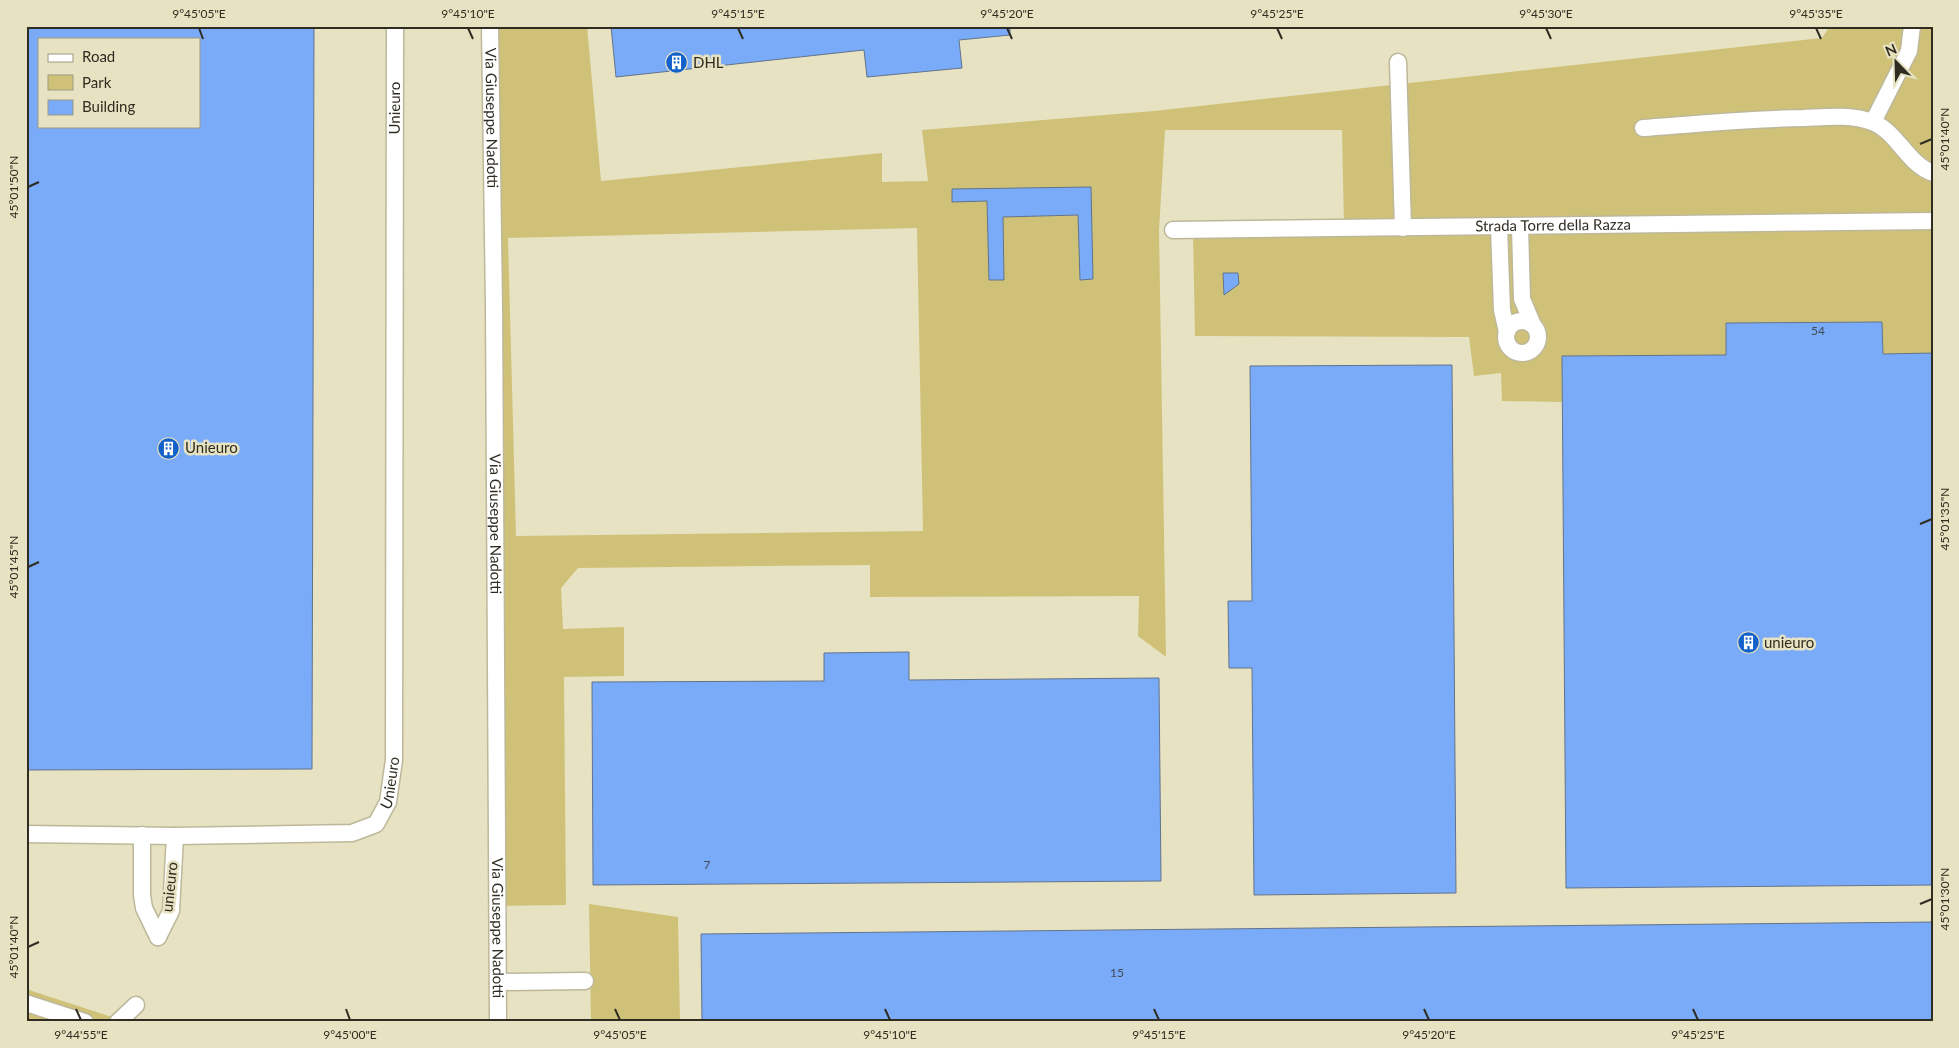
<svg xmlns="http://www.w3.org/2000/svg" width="1959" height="1048" font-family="Lato,sans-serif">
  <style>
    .green { fill: #cfc278; fill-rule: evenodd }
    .building { fill: #79abf8; stroke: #63738b; fill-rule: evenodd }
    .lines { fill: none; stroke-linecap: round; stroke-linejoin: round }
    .minor-casing { stroke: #bdb89a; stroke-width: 19 }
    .minor { stroke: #fff; stroke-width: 16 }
    .ticks { fill: none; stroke: #2f2d21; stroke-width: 2 }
    .labels { text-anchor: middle; stroke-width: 5; stroke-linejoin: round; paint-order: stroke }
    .number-label { font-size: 12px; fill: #424c57 }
    .poi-label { font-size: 15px; fill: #2f2d21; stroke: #e7e2c2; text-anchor: start }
    .street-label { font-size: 15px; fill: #2f2d21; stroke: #e7e2c2 }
    .neatline { fill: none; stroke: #2f2d21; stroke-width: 2 }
    .ticks-label { font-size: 12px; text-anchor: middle; fill: #2f2d21 }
  </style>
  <rect width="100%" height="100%" fill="#e7e2c2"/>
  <!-- green -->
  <path class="green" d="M488 26H587L601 181 882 153V182L928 181 922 130 1154 111 1822 38 1830 26H1933V353L1883 354 1882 322 1726 323V355L1562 356V402L1502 401 1501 373 1474 376 1469 337 1195 336 1193 231 1344 225 1342 130H1165L1159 230 1166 657 1138 636 1139 596 870 597V565L578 568 561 588 563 629 624 627V676L564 677 566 905 497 906ZM917 228 923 531 516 536 508 238Z
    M589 904 678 917 680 1022H591Z
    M26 989 127 1022H26Z"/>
  <!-- building -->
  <path class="building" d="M26 26H314L312 769 26 770ZM39 39H199V126H39Z
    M611 26H1010V35L959 40 962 68 867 77 864 50 616 77Z
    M1091 187 1093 279 1080 280 1078 215 1003 217 1004 280H989L987 201 952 202V189Z
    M1223 273H1238L1239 284 1224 295Z
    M1882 322 1883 354 1933 353V885L1566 888 1562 356 1726 355V323Z
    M1452 365 1456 893 1254 895 1252 668H1229L1228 601H1252L1250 366Z
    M909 652V680L1159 678 1161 881 593 885 592 682 824 681V653Z
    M1933 922V1022H702L701 934Z"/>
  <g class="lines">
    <defs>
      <g id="minor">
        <path id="s1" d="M490 26 494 306 498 1022"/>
        <path d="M1398 62 1403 228"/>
        <path d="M1873 122 1909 51 1912 26"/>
        <path d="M1643 128C1696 124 1750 119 1804 118 1826 117 1851 114 1872 122 1898 132 1907 164 1933 173"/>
        <path d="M1499 227 1502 310 1507 332"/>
        <path d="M1520 227 1522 299 1533 325"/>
        <path id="s2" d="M1173 230 1933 221"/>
        <circle cx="1522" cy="337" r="16"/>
        <path id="s3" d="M26 834 175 836 352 833 376 824 388 802 394 760 395 26"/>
        <path d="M142 835V895L144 908 158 937"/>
        <path d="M158 937 171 911 175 836"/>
        <path d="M498 982 585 981"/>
        <path d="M26 1003 85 1022"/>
        <path d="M118 1022 136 1005"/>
      </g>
    </defs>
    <!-- minor casing -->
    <use href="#minor" class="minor-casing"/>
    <!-- minor -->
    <use href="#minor" class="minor"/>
  </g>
  <!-- ticks -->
  <path class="ticks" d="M199 28 203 39M468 28 473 39M738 28 743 39M1007 28 1012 39M1277 28 1282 39M1546 28 1551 39M1816 28 1821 39M1920 144 1932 139M28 187 39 182M1920 524 1932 519M28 567 39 562M1920 904 1932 899M28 947 39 942M76 1009 81 1020M346 1009 350 1020M615 1009 620 1020M885 1009 890 1020M1154 1009 1159 1020M1424 1009 1429 1020M1693 1009 1698 1020"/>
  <!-- icons -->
  <defs>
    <symbol id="building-disc" viewBox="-11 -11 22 22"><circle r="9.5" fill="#1361cb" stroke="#e7e2c2"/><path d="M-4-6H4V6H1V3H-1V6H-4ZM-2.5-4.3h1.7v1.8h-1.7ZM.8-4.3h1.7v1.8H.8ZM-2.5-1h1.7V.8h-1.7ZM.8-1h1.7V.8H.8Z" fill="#fff"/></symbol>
  </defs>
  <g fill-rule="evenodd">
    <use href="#building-disc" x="664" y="50" width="25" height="25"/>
    <use href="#building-disc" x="156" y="436" width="25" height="25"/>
    <use href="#building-disc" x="1736" y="630" width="25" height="25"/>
  </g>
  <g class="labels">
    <!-- number labels -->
    <g class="number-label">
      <text x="1818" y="335">54</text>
      <text x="707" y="869">7</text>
      <text x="1117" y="977">15</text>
    </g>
    <!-- poi labels -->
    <g class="poi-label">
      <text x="693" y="68">DHL</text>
      <text x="185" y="453">Unieuro</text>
      <text x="1764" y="648">unieuro</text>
    </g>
    <!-- street labels -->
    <g class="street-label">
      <text dy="5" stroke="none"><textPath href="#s3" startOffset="1071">Unieuro</textPath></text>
      <text dy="5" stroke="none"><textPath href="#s1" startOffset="92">Via Giuseppe Nadotti</textPath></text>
      <text dy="5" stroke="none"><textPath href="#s2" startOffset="380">Strada Torre della Razza</textPath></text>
      <text dy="5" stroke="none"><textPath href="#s1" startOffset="498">Via Giuseppe Nadotti</textPath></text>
      <text dy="5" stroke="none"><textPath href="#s3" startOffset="396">Unieuro</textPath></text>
      <text transform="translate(170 887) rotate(-84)" y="5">unieuro</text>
      <text dy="5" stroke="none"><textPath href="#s1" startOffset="902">Via Giuseppe Nadotti</textPath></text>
    </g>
  </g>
  <!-- border -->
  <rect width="1959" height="1048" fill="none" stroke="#e7e2c2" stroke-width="55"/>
  <!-- legend -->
  <rect x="38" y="38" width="162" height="90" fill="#e7e2c2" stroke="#9d9a82"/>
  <rect x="48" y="54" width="25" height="8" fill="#ffffff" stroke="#9d9a82"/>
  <text x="82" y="62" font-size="15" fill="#2f2d21">Road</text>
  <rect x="48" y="75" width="25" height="15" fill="#cfc278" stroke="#9d9a82"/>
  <text x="82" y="88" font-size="15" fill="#2f2d21">Park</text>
  <rect x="48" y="100" width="25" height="15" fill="#79abf8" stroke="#9d9a82"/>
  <text x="82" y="112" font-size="15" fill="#2f2d21">Building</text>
  <!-- north arrow -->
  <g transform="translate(1896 62) rotate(337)" stroke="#e7e2c2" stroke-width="4" paint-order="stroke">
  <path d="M0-4L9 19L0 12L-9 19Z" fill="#2f2d21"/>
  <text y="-8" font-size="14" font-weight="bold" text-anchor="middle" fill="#2f2d21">N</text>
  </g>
  <rect x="28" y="28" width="1904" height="992" class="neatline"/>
  <g class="ticks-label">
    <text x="199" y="18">9°45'05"E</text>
    <text x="468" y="18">9°45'10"E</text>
    <text x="738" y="18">9°45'15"E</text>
    <text x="1007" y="18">9°45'20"E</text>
    <text x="1277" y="18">9°45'25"E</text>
    <text x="1546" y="18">9°45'30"E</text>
    <text x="1816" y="18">9°45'35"E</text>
    <text transform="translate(1945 139) rotate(-90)" y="4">45°01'40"N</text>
    <text transform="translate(14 187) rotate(-90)" y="4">45°01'50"N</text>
    <text transform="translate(1945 519) rotate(-90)" y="4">45°01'35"N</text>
    <text transform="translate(14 567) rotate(-90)" y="4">45°01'45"N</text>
    <text transform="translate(1945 899) rotate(-90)" y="4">45°01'30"N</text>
    <text transform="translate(14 947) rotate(-90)" y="4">45°01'40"N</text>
    <text x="81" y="1039">9°44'55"E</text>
    <text x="350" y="1039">9°45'00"E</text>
    <text x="620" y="1039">9°45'05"E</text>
    <text x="890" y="1039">9°45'10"E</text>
    <text x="1159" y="1039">9°45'15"E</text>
    <text x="1429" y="1039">9°45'20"E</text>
    <text x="1698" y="1039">9°45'25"E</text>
  </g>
</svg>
